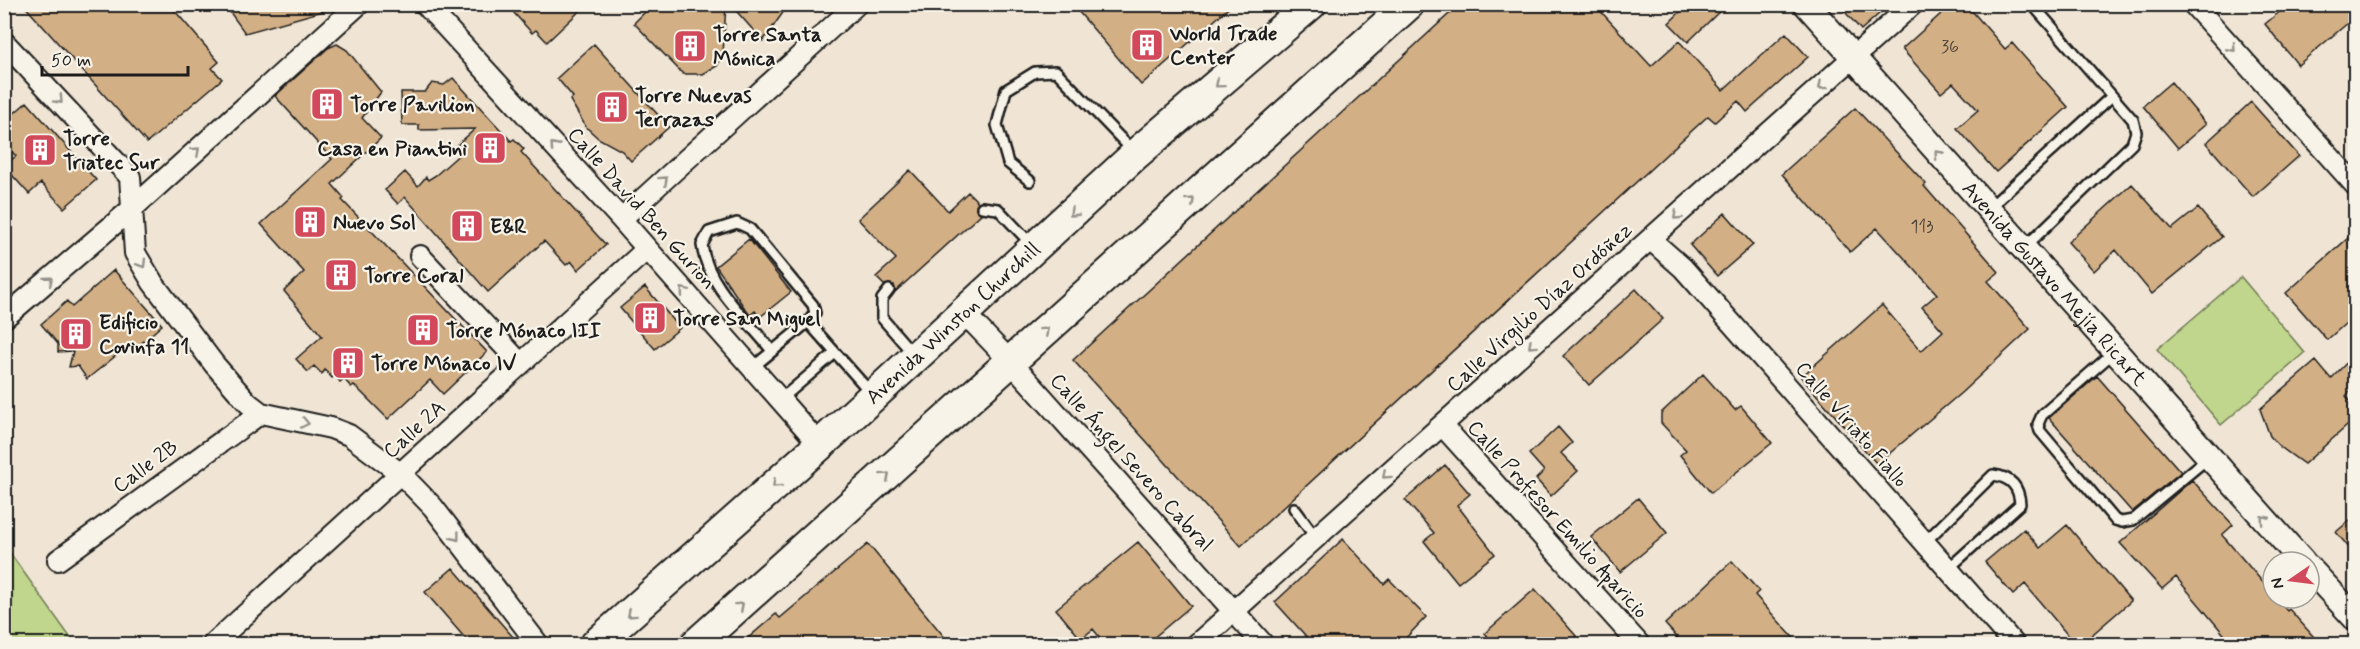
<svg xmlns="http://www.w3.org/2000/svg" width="2360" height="649" font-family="Mynerve,sans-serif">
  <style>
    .green { fill: #bfd68c; stroke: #6e7954; stroke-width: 1.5 }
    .building { fill: #d3af85; stroke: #1c1c1c; stroke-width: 1.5 }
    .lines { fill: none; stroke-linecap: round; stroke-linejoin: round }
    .service-casing { stroke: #1c1c1c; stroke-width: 14 }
    .minor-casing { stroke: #1c1c1c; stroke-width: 24 }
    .tertiary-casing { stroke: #1c1c1c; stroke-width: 28 }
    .primary-casing { stroke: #1c1c1c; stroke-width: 34 }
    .service { stroke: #f7f3e8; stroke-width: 9 }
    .minor { stroke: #f7f3e8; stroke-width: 20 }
    .tertiary { stroke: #f7f3e8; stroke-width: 24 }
    .primary { stroke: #f7f3e8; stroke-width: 30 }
    .oneway { stroke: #94928c }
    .labels { text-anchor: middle; stroke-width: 4.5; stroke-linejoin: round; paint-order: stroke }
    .number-label { font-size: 18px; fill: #4a4136 }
    .poi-label { font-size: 21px; font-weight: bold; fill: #1c1c1c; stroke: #f7f3e8; text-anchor: start }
    .street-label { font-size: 21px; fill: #1c1c1c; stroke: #f7f3e8 }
  </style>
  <rect width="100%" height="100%" fill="#f0e5d4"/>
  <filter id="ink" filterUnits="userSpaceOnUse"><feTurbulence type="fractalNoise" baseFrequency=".0167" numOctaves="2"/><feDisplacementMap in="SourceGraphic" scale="12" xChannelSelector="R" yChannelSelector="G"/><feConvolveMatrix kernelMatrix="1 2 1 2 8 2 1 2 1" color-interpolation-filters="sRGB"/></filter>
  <g filter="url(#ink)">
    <!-- green -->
    <path class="green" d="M2241 277 2305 353 2221 425 2157 349Z
      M4 546H5L75 644H5Z"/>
    <!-- building -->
    <path class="building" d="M23 4H169L219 62 212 68 222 79 147 143Z
      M224 4H329L330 9 245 33Z
      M523 4H587L547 42 536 30 532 33 514 13Z
      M653 4H726L723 55 717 66 703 74H683L634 23Z
      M730 4H789L763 41Z
      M1072 4H1233L1141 85Z
      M1460 4H1594L1651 66 1679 41 1723 90 1786 33 1808 57 1747 112 1738 101 1715 122 1708 116 1241 546 1073 360Z
      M1688 4H1727L1688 42 1669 23Z
      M1838 4H1890L1861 30Z
      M1952 4H1966L2005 49 2012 43 2068 107 1996 172 1957 128 1978 110 1953 83 1941 93 1902 49Z
      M2289 4H2355V17L2298 65 2265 24Z
      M337 44 347 50 381 92 362 118 381 138 332 184 344 198 342 200 487 352 443 394 430 380 388 419 354 385 351 387 344 379 340 382 335 375 332 378 325 370 322 374 314 366 308 372 296 359 322 336 284 291 304 272 261 224 332 159 275 96 328 48Z
      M594 44 669 127 631 161 622 151 598 138 586 127 570 100 573 97 557 78Z
      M453 78 511 141 514 139 524 149 521 152 606 245 578 270 571 261 566 265 544 241 488 292 405 197 398 204 385 190 405 172 418 186 426 177 428 180 436 175 462 152 456 146 475 129 419 130V125H402L401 92H425L432 83 444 85Z
      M2171 82 2206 124 2178 148 2143 106Z
      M27 102 96 180 64 208 41 183 29 194 4 166 16 156 4 144V122Z
      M2251 102 2299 156 2253 197 2206 143Z
      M1855 108 1926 184 1924 186 1999 272 1988 281 2030 329 1961 393 1877 464 1801 377 1882 305 1921 351 1943 331 1922 307 1937 294 1877 228 1850 252 1782 174Z
      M910 170 948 211 968 192 978 202 976 209 981 214 895 292 894 285H884L876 277 896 259 858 219Z
      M2132 184 2172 229 2198 208 2222 237 2152 294 2116 250 2094 271 2068 242Z
      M1725 213 1753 245 1717 276 1690 245Z
      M2355 232V315L2327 340 2286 293Z
      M749 239 791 292 760 317 755 311 750 315 746 310 716 266Z
      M114 270 162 325 137 347 133 342 87 379 78 366 69 367 73 351 58 352V344L41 324 67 301 72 307Z
      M645 287 680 328 655 349 620 308Z
      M1636 289 1663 319 1589 385 1563 356Z
      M2355 354V386L2346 396 2355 407V419L2304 464 2279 446 2270 436 2260 409 2316 361 2331 379Z
      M1703 374 1735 410 1741 406 1772 443 1711 493 1680 455 1686 450 1661 423V413Z
      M2097 376 2181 472 2132 512 2049 418Z
      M1558 427 1572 443 1561 453 1578 471 1551 496 1536 479 1544 471 1529 454Z
      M1445 465 1470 494 1457 505 1495 554 1458 583 1424 541 1434 533 1405 500Z
      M2192 480 2233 525 2222 535 2273 594V598H2276L2287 611 2289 609 2321 645H2233L2176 577 2162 589 2120 543Z
      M1638 498 1667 533 1620 572 1591 537Z
      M2355 516V555L2336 532Z
      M2067 525 2131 601 2080 645H2076L2025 584 2013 595 1985 562 2024 529 2040 548Z
      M1343 539 1384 584 1389 579 1426 617 1399 645H1314L1275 602Z
      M1138 542 1191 606 1145 645H1106L1093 629 1081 639 1056 609Z
      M868 544 951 645H740L776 614 780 618Z
      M1732 561 1759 591 1755 595 1800 645H1684L1665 624Z
      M453 568 520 645H471L425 592Z
      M1535 589 1584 645H1495L1485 633Z"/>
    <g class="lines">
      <defs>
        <path id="service" d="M1030 181 1008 163 997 125 1006 90 1035 72 1056 71 1132 150
          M982 207 998 209 1032 245
          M1990 207 2112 96
          M2025 247 2132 144 2136 132 2133 120 2032 4
          M889 290 882 299V318L914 355
          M772 351C748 320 707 286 702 245L709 232 737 223 750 229 813 305 815 313 808 322
          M2114 352 2042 415 2038 424 2040 431 2115 520 2122 522 2133 520 2208 458
          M752 368 808 322 872 394
          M780 400 835 353
          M1294 508 1316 538
          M1924 543 1993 475C2010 477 2019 486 2020 504L1948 569"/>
        <path id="minor" d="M425 4 621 219 820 445
          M2193 4 2356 186
          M4 42 130 177 135 253 153 283 214 364 248 403 261 413 331 428 349 435 401 474 433 507 538 644
          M621 219 857 4
          M1650 239 1683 268 2014 644
          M420 256 521 364
          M963 312 1011 362 1263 644
          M4 318 134 207 359 4
          M1442 425 1639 644
          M58 560 261 413
          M213 644 647 249
          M1197 644 1913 4"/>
        <g id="tertiary">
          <path id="s1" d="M1806 4 2303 562"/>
          <path d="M2309 568 2356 619"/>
        </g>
        <g id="primary">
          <path id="s2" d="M596 644 820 445 1136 154 1311 4"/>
          <path d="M696 644 1409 4"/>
        </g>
      </defs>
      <!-- service casing -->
      <use href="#service" class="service-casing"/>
      <!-- minor casing -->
      <use href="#minor" class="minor-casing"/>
      <!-- tertiary casing -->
      <use href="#tertiary" class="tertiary-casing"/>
      <!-- primary casing -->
      <use href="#primary" class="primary-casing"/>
      <!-- service -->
      <use href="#service" class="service"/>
      <!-- minor -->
      <use href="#minor" class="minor"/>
      <!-- tertiary -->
      <use href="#tertiary" class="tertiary"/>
      <!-- primary -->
      <use href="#primary" class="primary"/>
    </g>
    <!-- one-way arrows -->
    <defs><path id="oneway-chevron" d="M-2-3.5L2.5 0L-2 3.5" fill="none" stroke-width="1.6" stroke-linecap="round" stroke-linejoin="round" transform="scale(1.5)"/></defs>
    <g class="oneway">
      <use href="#oneway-chevron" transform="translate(2232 48) rotate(48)"/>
      <use href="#oneway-chevron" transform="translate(1219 84) rotate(140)"/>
      <use href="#oneway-chevron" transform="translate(1822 86) rotate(138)"/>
      <use href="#oneway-chevron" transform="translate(59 100) rotate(47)"/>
      <use href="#oneway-chevron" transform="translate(554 146) rotate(-132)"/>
      <use href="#oneway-chevron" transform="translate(196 151) rotate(-42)"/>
      <use href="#oneway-chevron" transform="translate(1938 154) rotate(-132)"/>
      <use href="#oneway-chevron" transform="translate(664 180) rotate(-42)"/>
      <use href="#oneway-chevron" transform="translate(1191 201) rotate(-42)"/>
      <use href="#oneway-chevron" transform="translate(1073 213) rotate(137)"/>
      <use href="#oneway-chevron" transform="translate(1677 216) rotate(138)"/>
      <use href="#oneway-chevron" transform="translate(142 264) rotate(59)"/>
      <use href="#oneway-chevron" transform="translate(49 280) rotate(-40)"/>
      <use href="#oneway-chevron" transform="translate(684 291) rotate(-131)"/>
      <use href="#oneway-chevron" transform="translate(1045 331) rotate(-42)"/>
      <use href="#oneway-chevron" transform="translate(1532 345) rotate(138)"/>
      <use href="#oneway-chevron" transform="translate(305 423) rotate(12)"/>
      <use href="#oneway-chevron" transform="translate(1386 475) rotate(138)"/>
      <use href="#oneway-chevron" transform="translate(886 476) rotate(-42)"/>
      <use href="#oneway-chevron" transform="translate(776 484) rotate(138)"/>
      <use href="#oneway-chevron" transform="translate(2264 519) rotate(-132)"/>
      <use href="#oneway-chevron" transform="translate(456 537) rotate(53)"/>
      <use href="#oneway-chevron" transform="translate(740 606) rotate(-42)"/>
      <use href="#oneway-chevron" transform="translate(631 614) rotate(138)"/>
    </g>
  </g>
  <!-- icons -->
  <defs>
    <symbol id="building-square" viewBox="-11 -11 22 22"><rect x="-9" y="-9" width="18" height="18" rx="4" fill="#d1495b" stroke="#f7f3e8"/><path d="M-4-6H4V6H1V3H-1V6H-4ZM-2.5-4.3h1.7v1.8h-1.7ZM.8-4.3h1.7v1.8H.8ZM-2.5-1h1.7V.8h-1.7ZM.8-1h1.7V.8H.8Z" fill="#fff"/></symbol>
  </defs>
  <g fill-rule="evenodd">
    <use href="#building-square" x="1128" y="26" width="38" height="38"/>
    <use href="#building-square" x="671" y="27" width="38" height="38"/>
    <use href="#building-square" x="308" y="85" width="38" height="38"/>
    <use href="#building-square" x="593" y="88" width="38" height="38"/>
    <use href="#building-square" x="471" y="129" width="38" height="38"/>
    <use href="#building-square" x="21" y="131" width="38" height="38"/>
    <use href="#building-square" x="291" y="203" width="38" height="38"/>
    <use href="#building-square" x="448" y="207" width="38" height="38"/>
    <use href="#building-square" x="322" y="256" width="38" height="38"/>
    <use href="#building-square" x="631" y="299" width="38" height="38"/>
    <use href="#building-square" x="404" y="311" width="38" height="38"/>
    <use href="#building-square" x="57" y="315" width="38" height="38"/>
    <use href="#building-square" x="329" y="344" width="38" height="38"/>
  </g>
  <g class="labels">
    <!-- number labels -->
    <g class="number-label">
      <text x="1950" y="52">36</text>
      <text x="1922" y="232">113</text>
    </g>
    <!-- poi labels -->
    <g class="poi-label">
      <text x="1170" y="40">World Trade<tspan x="1170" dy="24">Center</tspan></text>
      <text x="713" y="41">Torre Santa<tspan x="713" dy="24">Mónica</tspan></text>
      <text x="635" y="102">Torre Nuevas<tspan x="635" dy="24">Terrazas</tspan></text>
      <text x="350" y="111">Torre Pavilion</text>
      <text x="63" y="145">Torre<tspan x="63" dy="24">Triatec Sur</tspan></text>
      <text x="467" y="155" text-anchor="end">Casa en Piantini</text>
      <text x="333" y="229">Nuevo Sol</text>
      <text x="490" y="233">E&amp;R</text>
      <text x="364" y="282">Torre Coral</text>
      <text x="673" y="325">Torre San Miguel</text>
      <text x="99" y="329">Edificio<tspan x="99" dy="24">Covinfa 11</tspan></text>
      <text x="446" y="337">Torre Mónaco III</text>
      <text x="371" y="370">Torre Mónaco IV</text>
    </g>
    <!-- street labels -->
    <g class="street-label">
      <text transform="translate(642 208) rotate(48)" y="7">Calle David Ben Gurion</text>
      <text dy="7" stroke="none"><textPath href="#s1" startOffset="374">Avenida Gustavo Mejía Ricart</textPath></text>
      <text transform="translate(1539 307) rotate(-42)" y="7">Calle Virgilio Díaz Ordóñez</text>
      <text dy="7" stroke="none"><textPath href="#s2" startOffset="480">Avenida Winston Churchill</textPath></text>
      <text transform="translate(1852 424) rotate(49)" y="7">Calle Viriato Fiallo</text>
      <text transform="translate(414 429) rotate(-42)" y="7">Calle 2A</text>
      <text transform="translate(1132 462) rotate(48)" y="7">Calle Ángel Severo Cabral</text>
      <text transform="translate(145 466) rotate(-36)" y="7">Calle 2B</text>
      <text transform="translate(1558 519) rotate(48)" y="7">Calle Profesor Emilio Aparicio</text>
    </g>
  </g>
  <!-- margin -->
  <rect width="2360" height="649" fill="none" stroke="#f7f3e8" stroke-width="24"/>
  <rect x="12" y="12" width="2336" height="625" fill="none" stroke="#1c1c1c" stroke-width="2" filter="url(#ink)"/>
  <!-- north arrow -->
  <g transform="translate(2291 580) rotate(256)"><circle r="28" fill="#f7f3e8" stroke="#9f9d96" stroke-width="1.5"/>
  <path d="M0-4.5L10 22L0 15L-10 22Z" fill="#d1495b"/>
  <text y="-9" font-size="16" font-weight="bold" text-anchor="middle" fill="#1c1c1c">N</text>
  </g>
  <!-- scale -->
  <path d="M42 66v9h146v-9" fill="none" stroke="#1c1c1c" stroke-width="3"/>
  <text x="51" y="66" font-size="18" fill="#1c1c1c" stroke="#f7f3e8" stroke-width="4.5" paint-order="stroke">50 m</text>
</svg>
